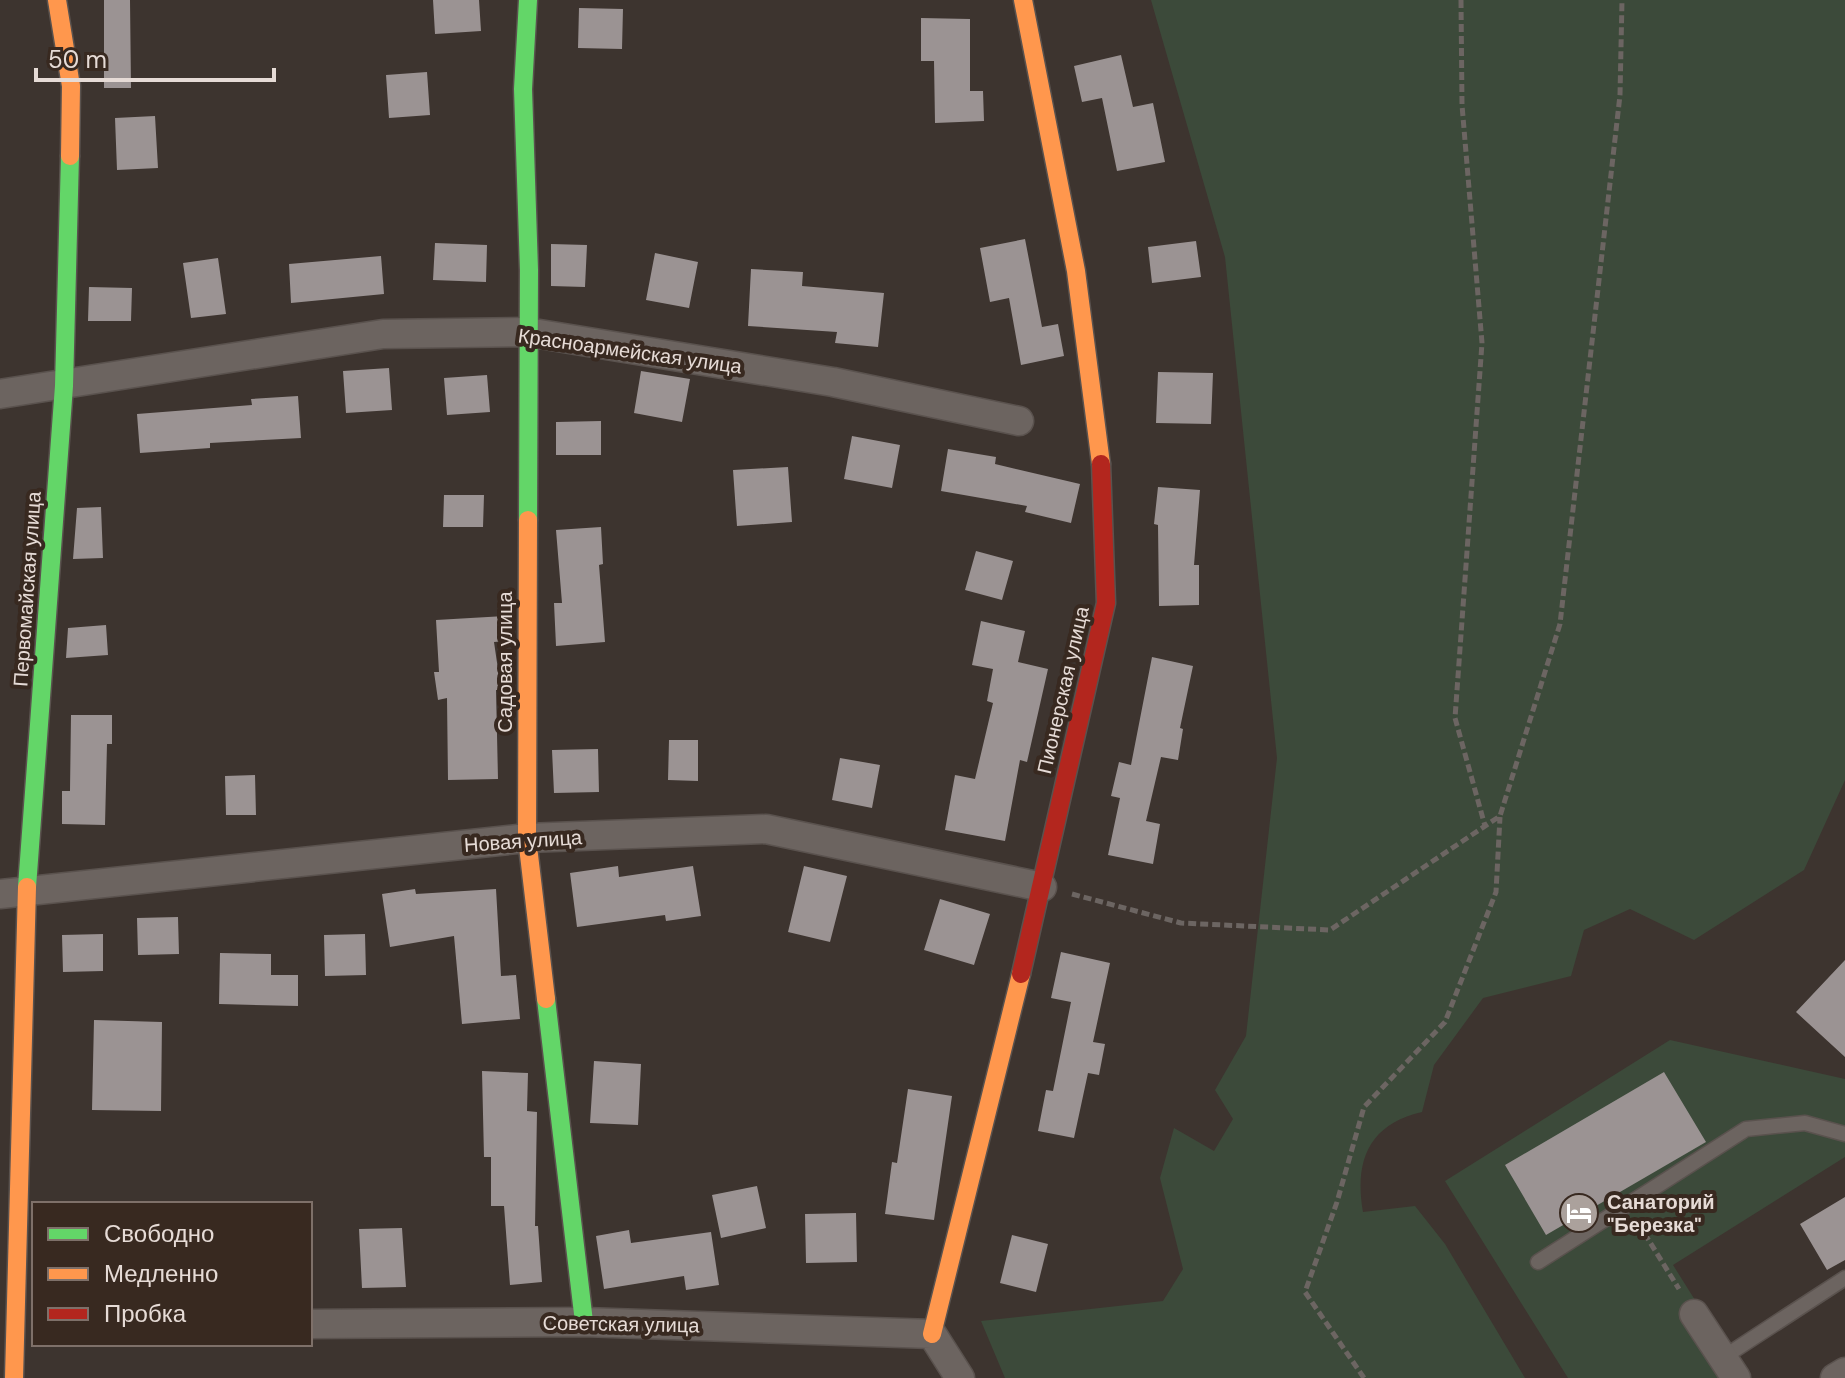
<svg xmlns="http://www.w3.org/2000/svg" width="1845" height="1378" font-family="'DM Sans',sans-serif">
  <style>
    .green { fill: #3c4a3a }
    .building { fill: #9b9393 }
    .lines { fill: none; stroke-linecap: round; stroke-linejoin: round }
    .lane-casing { stroke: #5a524e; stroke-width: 17 }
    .street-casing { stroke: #5a524e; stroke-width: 31 }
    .fast-casing { stroke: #5a524e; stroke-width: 21 }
    .slow-casing { stroke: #5a524e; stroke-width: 21 }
    .jam-casing { stroke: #5a524e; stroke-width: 21 }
    .path { stroke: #6c6562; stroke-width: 5; stroke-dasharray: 8 4; stroke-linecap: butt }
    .lane { stroke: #6c6460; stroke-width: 14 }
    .street { stroke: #6c6460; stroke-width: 28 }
    .fast { stroke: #63d668; stroke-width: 18 }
    .slow { stroke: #ff974d; stroke-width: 18 }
    .jam { stroke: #b3261e; stroke-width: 18 }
    .labels { text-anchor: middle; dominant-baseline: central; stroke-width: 8; stroke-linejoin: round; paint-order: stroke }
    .street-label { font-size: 20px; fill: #e6dbd6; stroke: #382920 }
    .poi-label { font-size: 20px; font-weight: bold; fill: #e6dbd6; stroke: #382920; text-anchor: start }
  </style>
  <rect width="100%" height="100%" fill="#3d342f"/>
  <path class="green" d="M 1151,0 L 1845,0 L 1845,780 L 1804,870 L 1694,940 L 1630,909 L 1584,930 L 1571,976 L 1483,998 L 1434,1065 L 1422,1112 C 1369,1124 1354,1161 1363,1212 L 1415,1206 L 1445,1244 L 1525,1378 L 1005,1378 L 981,1321 L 1163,1301 L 1183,1269 L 1160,1178 L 1174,1128 L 1214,1151 L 1233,1119 L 1215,1090 L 1246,1036 L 1277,758 L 1225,257 Z
    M 1670,1040 L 1845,1079 L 1845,1157 L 1673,1265 L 1744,1378 L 1568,1378 L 1445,1181 Z"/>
  <path class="building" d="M 104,0 L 130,0 L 131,88 L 104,88 Z
    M 433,0 L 479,0 L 481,31 L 435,34 Z
    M 579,8 L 623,9 L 622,49 L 578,48 Z
    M 921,18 L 970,19 L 970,91 L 983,91 L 984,121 L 935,123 L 934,61 L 921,61 Z
    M 1121,55 L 1133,107 L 1153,103 L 1165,162 L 1117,171 L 1102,98 L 1082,102 L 1074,66 Z
    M 427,72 L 430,115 L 389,118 L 386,75 Z
    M 155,116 L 158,168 L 117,170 L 115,118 Z
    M 1025,239 L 1042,327 L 1058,324 L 1064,356 L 1021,365 L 1009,298 L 990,302 L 980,248 Z
    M 1196,241 L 1201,277 L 1152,283 L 1148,247 Z
    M 435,243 L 487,245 L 486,282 L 433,280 Z
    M 551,244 L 587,245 L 585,287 L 551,286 Z
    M 655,253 L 698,262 L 689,308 L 646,300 Z
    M 381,256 L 384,294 L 291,303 L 289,264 Z
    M 218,258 L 226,314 L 191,318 L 183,263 Z
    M 751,269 L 803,272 L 802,286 L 884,293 L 878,347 L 835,343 L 837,332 L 748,326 Z
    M 89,287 L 132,288 L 131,321 L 88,321 Z
    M 389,368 L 392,410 L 346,413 L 343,371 Z
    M 641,371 L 690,379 L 682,422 L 634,413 Z
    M 1158,372 L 1213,373 L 1211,424 L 1156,423 Z
    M 487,375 L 490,412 L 447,415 L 444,378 Z
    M 298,396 L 301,438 L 210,443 L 210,448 L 140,453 L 137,414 L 252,405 L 251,399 Z
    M 601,421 L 601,455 L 556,455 L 556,422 Z
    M 852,436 L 900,445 L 892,488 L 844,479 Z
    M 948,449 L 996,457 L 995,464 L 1080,484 L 1071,523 L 1025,512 L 1027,506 L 941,491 Z
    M 788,467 L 792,522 L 737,526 L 733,470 Z
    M 1158,487 L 1200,490 L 1194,565 L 1199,565 L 1199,605 L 1159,606 L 1158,525 L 1154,524 Z
    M 444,495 L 484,495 L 483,527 L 443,527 Z
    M 101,507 L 103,558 L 73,559 L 77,508 Z
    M 601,527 L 603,564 L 599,565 L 605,642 L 556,646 L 554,603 L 562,603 L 556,530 Z
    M 976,551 L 1013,561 L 1002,600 L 965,590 Z
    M 505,616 L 506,641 L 494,642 L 501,690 L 496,690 L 498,779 L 448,780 L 447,698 L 438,700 L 434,672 L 439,672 L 436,620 Z
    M 981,621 L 1025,631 L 1018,662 L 1048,669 L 1027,762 L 1020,760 L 1005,841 L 945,830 L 955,775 L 975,779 L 993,703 L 987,701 L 993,669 L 972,665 Z
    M 106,625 L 108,655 L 66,658 L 68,628 Z
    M 1152,657 L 1193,666 L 1180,728 L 1183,729 L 1178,760 L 1161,757 L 1146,821 L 1160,824 L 1153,864 L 1108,855 L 1120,798 L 1111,796 L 1119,762 L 1131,765 Z
    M 71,715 L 112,715 L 112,744 L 107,744 L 105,825 L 62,824 L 62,791 L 70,791 Z
    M 669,740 L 698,740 L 698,781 L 668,780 Z
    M 598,749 L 599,792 L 554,793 L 552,750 Z
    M 840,758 L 880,765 L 872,808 L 832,800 Z
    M 255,775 L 256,815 L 226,815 L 225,776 Z
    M 618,866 L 619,877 L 693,866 L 701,916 L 666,921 L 665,915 L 577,927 L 570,873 Z
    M 804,866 L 847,876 L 830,942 L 788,932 Z
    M 415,889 L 416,894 L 496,889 L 501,976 L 516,975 L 520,1019 L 462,1024 L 454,936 L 390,947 L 382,894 Z
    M 940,899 L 990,914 L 974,965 L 924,950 Z
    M 178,917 L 179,954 L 138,955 L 137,918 Z
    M 103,934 L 103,971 L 63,972 L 62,935 Z
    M 365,934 L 366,975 L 325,976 L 324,935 Z
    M 1061,952 L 1110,963 L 1093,1042 L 1105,1044 L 1099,1075 L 1088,1073 L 1074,1138 L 1038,1131 L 1046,1090 L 1053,1091 L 1071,1002 L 1051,998 Z
    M 220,953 L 271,954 L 271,975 L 298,975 L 298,1006 L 219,1004 Z
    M 1845,960 L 1845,1057 L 1796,1012 Z
    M 94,1020 L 162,1022 L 161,1111 L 92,1110 Z
    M 594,1061 L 641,1064 L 638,1125 L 590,1123 Z
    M 482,1071 L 528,1073 L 527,1111 L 537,1112 L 535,1226 L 538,1226 L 542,1282 L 510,1285 L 504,1206 L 491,1206 L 491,1157 L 484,1157 Z
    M 1664,1072 L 1706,1142 L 1546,1235 L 1505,1165 Z
    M 908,1089 L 952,1096 L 934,1220 L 885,1214 L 892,1162 L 897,1163 Z
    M 757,1186 L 766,1228 L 721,1238 L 712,1195 Z
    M 1845,1197 L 1845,1260 L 1827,1270 L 1800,1224 Z
    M 856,1213 L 857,1262 L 806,1263 L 805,1214 Z
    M 402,1228 L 406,1287 L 362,1288 L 359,1229 Z
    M 629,1230 L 631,1243 L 711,1232 L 719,1285 L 686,1290 L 684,1276 L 604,1289 L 596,1236 Z
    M 1012,1235 L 1048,1244 L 1036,1292 L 1000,1283 Z"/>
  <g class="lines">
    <g class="lane-casing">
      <path id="lane" d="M 1538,1262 L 1746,1129 L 1805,1123 L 1845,1134
        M 1724,1357 L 1845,1278"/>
    </g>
    <g class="street-casing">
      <path id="street" d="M 0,394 L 383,334 L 527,332 L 833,382 L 1019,421
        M 0,894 L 527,838 L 766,829 L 1042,887
        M 1694,1314 L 1736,1378
        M 310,1324 L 584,1322 L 932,1334 L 960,1378
        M 1835,1378 L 1845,1372"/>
    </g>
    <g class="fast-casing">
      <path id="fast" d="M 528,0 L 523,89 L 529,270 L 528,520
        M 27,887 L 64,386 L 70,156
        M 546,999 L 584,1322"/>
    </g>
    <g class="slow-casing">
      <path id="slow" d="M 57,0 L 71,86 L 70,156
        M 1023,0 L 1076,271 L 1101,464
        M 528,520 L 527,838 L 546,999
        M 932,1334 L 1021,974
        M 14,1378 L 27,887"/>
    </g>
    <g class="jam-casing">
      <path id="jam" d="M 1021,974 L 1106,603 L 1101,464"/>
    </g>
    <path class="path" d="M 1461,0 L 1462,105 L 1482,343 L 1455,718 L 1485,826
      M 1072,894 L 1181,923 L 1330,930 L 1500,816 L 1560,624 L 1620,95 L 1622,0
      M 1638,1223 L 1679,1289
      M 1364,1378 L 1305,1292 L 1337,1202 L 1364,1107 L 1445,1022 L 1496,892 L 1500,817"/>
    <use href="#lane" class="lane"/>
    <use href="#street" class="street"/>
    <use href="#fast" class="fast"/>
    <use href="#slow" class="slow"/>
    <use href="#jam" class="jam"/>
  </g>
  <defs>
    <g id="hotel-disc" transform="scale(2)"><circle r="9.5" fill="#aba19c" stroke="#382920"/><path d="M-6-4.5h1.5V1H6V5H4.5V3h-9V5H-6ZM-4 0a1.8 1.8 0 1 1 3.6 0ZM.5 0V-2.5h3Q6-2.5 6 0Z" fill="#fff"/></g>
  </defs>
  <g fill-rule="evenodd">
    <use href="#hotel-disc" x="1579" y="1213"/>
  </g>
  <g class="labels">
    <g class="street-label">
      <text transform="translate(630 351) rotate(8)">Красноармейская улица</text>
      <text transform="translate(27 589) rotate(-86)">Первомайская улица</text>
      <text transform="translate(505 662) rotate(-90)">Садовая улица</text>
      <text transform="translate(1063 690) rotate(-77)">Пионерская улица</text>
      <text transform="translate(523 841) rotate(-4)">Новая улица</text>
      <text transform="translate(621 1324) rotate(1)">Советская улица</text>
    </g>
    <g class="poi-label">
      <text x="1607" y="1202">Санаторий<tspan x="1607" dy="23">"Березка"</tspan></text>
    </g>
  </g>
  <rect x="32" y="1202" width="280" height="144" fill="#382920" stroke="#7e7069" stroke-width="2"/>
  <rect x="48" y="1228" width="40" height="12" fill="#63d668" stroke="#7e7069" stroke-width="2"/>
  <text x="104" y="1242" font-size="24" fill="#e6dbd6">Свободно</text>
  <rect x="48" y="1268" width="40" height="12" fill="#ff974d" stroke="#7e7069" stroke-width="2"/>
  <text x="104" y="1282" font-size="24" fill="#e6dbd6">Медленно</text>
  <rect x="48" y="1308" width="40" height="12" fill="#b3261e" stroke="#7e7069" stroke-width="2"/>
  <text x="104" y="1322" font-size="24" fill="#e6dbd6">Пробка</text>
  <path d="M36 68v12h238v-12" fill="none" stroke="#e6dbd6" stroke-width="4"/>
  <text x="48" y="68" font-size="24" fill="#e6dbd6" stroke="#382920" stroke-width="6" paint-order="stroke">50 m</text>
</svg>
